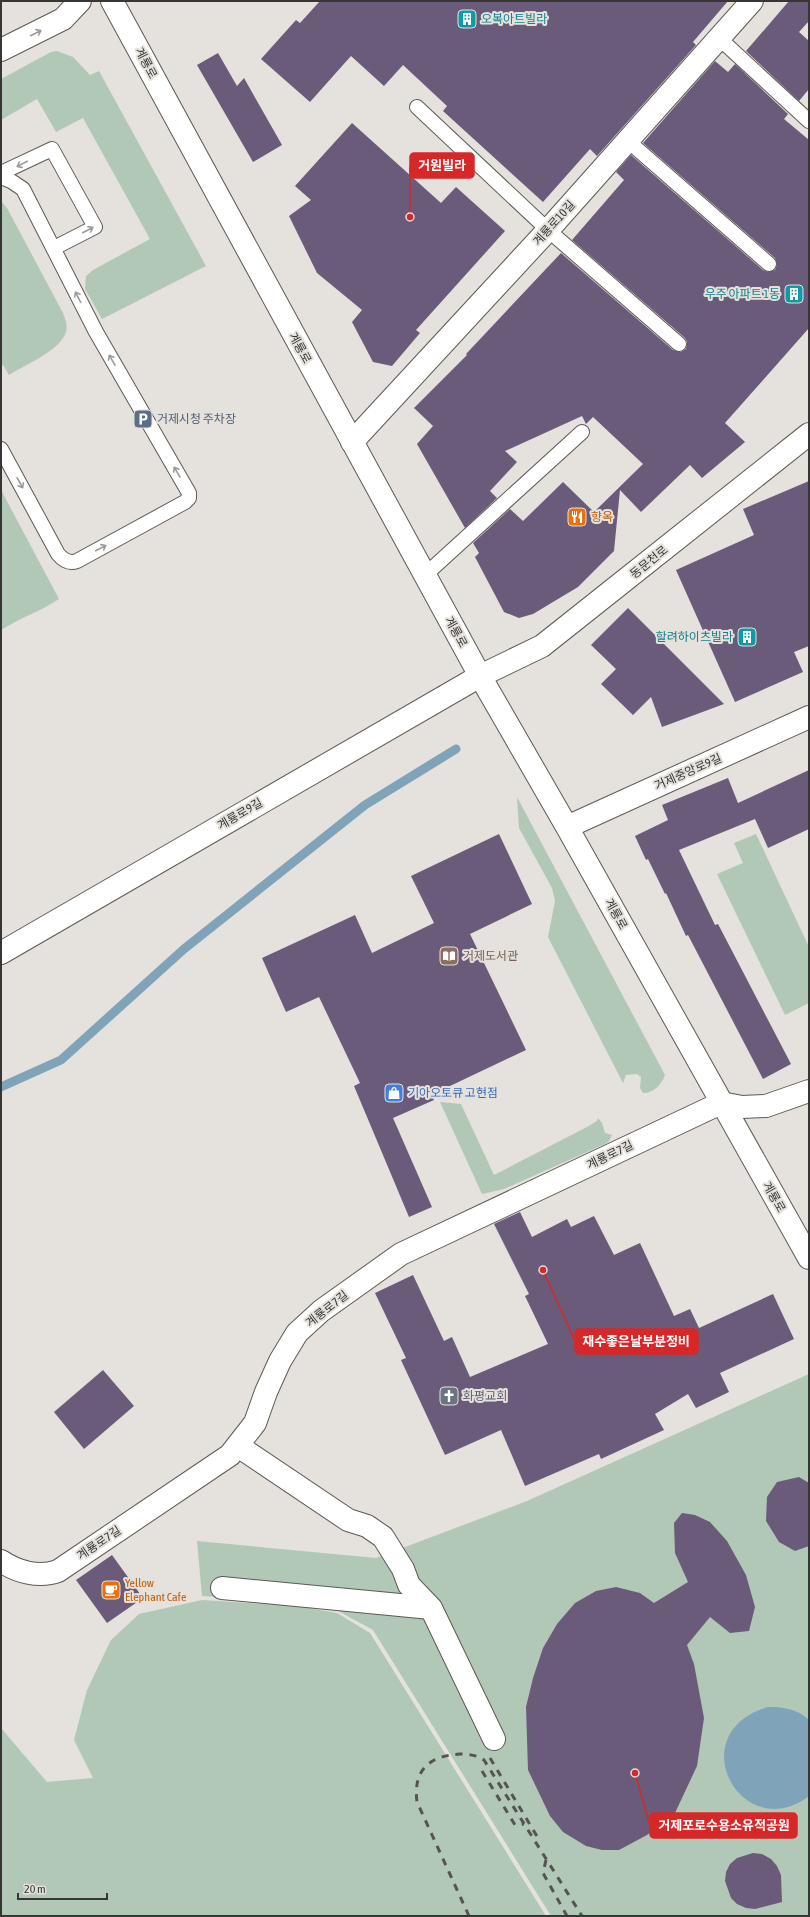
<svg xmlns="http://www.w3.org/2000/svg" width="810" height="1917" font-family="'Asap Condensed','Noto Sans KR',sans-serif">
  <style>
    .green { fill: #b1c8b6 }
    .water { fill: #7fa3b9 }
    .lines { fill: none; stroke-linecap: round; stroke-linejoin: round }
    .stream { stroke: #7fa3b9; stroke-width: 9 }
    .building { fill: #6a5b7a }
    .lane-casing { stroke: #5d5954; stroke-width: 16 }
    .street-casing { stroke: #5d5954; stroke-width: 24 }
    .secondary-casing { stroke: #5d5954; stroke-width: 24 }
    .lane { stroke: #fff; stroke-width: 14 }
    .street { stroke: #fff; stroke-width: 22 }
    .secondary { stroke: #fff; stroke-width: 22 }
    .rail { stroke: #565452; stroke-width: 3; stroke-dasharray: 7 7; stroke-linecap: butt }
    .oneway { stroke: #9c9a9a }
    .labels { text-anchor: middle; dominant-baseline: central; stroke-width: 4; stroke-linejoin: round; paint-order: stroke }
    .culture-label { font-size: 12px; fill: #0d838f; stroke: #e5e1dc; text-anchor: end }
    .street-label { font-size: 12px; fill: #383635; stroke: #e5e1dc }
    .service-label { font-size: 12px; fill: #4e5e75; stroke: #e5e1dc; text-anchor: start }
    .food-label { font-size: 12px; fill: #c56008; stroke: #e5e1dc; text-anchor: start }
    .education-label { font-size: 12px; fill: #785e54; stroke: #e5e1dc; text-anchor: start }
    .shop-label { font-size: 12px; fill: #366cbe; stroke: #e5e1dc; text-anchor: start }
    .worship-label { font-size: 12px; fill: #5b616d; stroke: #e5e1dc; text-anchor: start }
    .leader { fill: none; stroke: #d62828; stroke-width: 1.5 }
    .callout-dot { fill: #d62828; stroke: #e5e1dc; stroke-width: 1.5 }
    .callout { fill: #d62828; stroke: #d62828; stroke-width: 1.5 }
    .callout-label { font-size: 13px; text-anchor: middle; font-weight: bold; fill: #fff }
  </style>
  <rect width="100%" height="100%" fill="#e5e1dc"/>
  <path class="green" d="M 57,51 L 73,57 L 90,75 L 99,71 L 206,266 L 102,319 L 85,289 L 86,276 L 93,270 L 150,239 L 83,118 L 56,132 L 37,99 L 1,120 L 1,79 L 51,52 Z
    M 1,201 L 7,208 L 63,313 C 65,319 68,325 66,332 C 61,350 25,365 9,375 L 3,365 L 1,366 Z
    M 1,490 L 59,599 C 41,611 20,618 1,630 Z
    M 517,797 L 665,1075 C 661,1085 654,1093 643,1093 L 640,1088 L 641,1077 L 637,1074 L 626,1075 L 623,1083 L 548,937 L 555,901 L 552,888 L 519,828 Z
    M 756,834 L 809,947 L 809,1003 L 785,1015 L 717,874 L 743,863 L 734,843 Z
    M 440,1102 L 461,1104 L 494,1175 L 587,1127 L 597,1121 L 598,1118 L 602,1123 L 605,1133 L 612,1135 L 609,1141 L 605,1144 L 504,1189 L 482,1194 Z
    M 809,1374 L 809,1916 L 551,1916 L 373,1630 L 338,1611 L 298,1602 L 202,1596 L 197,1541 L 376,1558 L 527,1501 Z
    M 202,1600 L 297,1606 L 337,1613 L 370,1633 L 546,1916 L 1,1916 L 1,1728 L 47,1782 L 93,1778 L 74,1740 L 87,1690 L 111,1640 L 139,1614 Z"/>
  <path class="water" d="M 768,1707 C 784,1707 797,1709 809,1720 L 809,1796 C 742,1847 679,1733 768,1707 Z"/>
  <g class="lines">
    <path class="stream" d="M 1,1087 L 61,1060 L 184,949 L 365,805 L 456,749"/>
  </g>
  <path class="building" d="M 320,1 L 728,1 L 693,42 L 696,45 L 597,156 L 590,149 L 543,202 L 443,111 L 447,106 L 403,65 L 384,86 L 351,56 L 310,102 L 261,59 L 296,20 L 300,23 Z
    M 789,1 L 809,1 L 809,21 L 799,32 L 809,41 L 809,89 L 799,101 L 746,51 Z
    M 218,53 L 237,86 L 244,78 L 282,145 L 253,162 L 197,65 Z
    M 715,61 L 728,72 L 735,64 L 788,114 L 784,119 L 809,140 L 809,328 L 725,423 L 745,442 L 702,478 L 690,465 L 641,512 L 620,490 L 614,551 L 578,587 L 533,614 L 519,618 L 504,612 L 475,557 L 479,553 L 473,543 L 510,509 L 523,521 L 563,482 L 594,512 L 643,464 L 593,417 L 586,424 L 582,416 L 505,451 L 517,462 L 490,491 L 497,498 L 465,528 L 417,444 L 433,426 L 414,408 L 467,355 L 466,354 L 561,253 L 673,350 L 681,352 L 686,349 L 687,342 L 685,338 L 572,240 L 624,180 L 616,172 L 631,155 L 763,270 L 768,272 L 775,270 L 777,265 L 775,258 L 643,143 Z
    M 352,123 L 441,203 L 456,187 L 505,231 L 416,330 L 420,333 L 392,366 L 373,362 L 352,322 L 362,310 L 317,273 L 289,216 L 311,200 L 295,186 Z
    M 809,481 L 809,646 L 794,652 L 803,672 L 735,702 L 676,570 L 754,535 L 743,509 Z
    M 628,608 L 724,704 L 662,727 L 651,697 L 633,715 L 601,684 L 616,669 L 591,645 Z
    M 809,770 L 809,829 L 768,848 L 755,819 L 679,850 L 715,925 L 718,924 L 791,1064 L 763,1079 L 688,935 L 686,936 L 666,893 L 665,894 L 648,859 L 646,860 L 635,836 L 668,820 L 662,805 L 728,778 L 738,803 Z
    M 499,834 L 532,904 L 470,934 L 526,1050 L 431,1095 L 434,1100 L 393,1118 L 432,1207 L 409,1217 L 354,1086 L 360,1083 L 319,997 L 286,1012 L 262,958 L 355,915 L 372,953 L 434,923 L 411,876 Z
    M 520,1212 L 532,1237 L 567,1219 L 571,1227 L 594,1216 L 614,1255 L 640,1243 L 674,1316 L 690,1309 L 699,1328 L 773,1294 L 794,1339 L 720,1373 L 729,1392 L 696,1408 L 688,1394 L 655,1414 L 664,1430 L 601,1459 L 599,1454 L 525,1486 L 501,1430 L 445,1455 L 401,1360 L 406,1358 L 375,1293 L 413,1275 L 444,1341 L 452,1337 L 470,1377 L 548,1344 L 525,1296 L 529,1294 L 494,1224 Z
    M 103,1370 L 134,1406 L 84,1449 L 54,1412 Z
    M 799,1477 L 809,1483 L 809,1546 L 795,1551 L 779,1542 L 766,1521 L 767,1497 L 777,1482 Z
    M 682,1513 L 695,1515 L 710,1522 L 727,1541 L 746,1575 L 755,1607 L 749,1631 L 730,1633 L 710,1617 L 687,1645 L 694,1664 L 704,1718 L 697,1766 L 675,1813 L 647,1835 L 619,1850 L 602,1850 L 586,1846 L 563,1832 L 550,1816 L 528,1770 L 526,1707 L 533,1678 L 543,1648 L 557,1624 L 575,1603 L 596,1591 L 616,1587 L 640,1593 L 654,1603 L 688,1582 L 675,1553 L 674,1523 Z
    M 112,1555 L 143,1598 L 107,1623 L 76,1580 Z
    M 753,1853 L 762,1854 L 771,1859 L 777,1866 L 781,1875 L 782,1902 L 755,1909 L 746,1908 L 737,1904 L 731,1898 L 725,1881 L 726,1872 L 730,1864 L 737,1858 Z"/>
  <g class="lines">
    <g class="lane-casing">
      <path id="lane" d="M 720,39 L 809,121
        M 417,107 L 548,230 L 679,344
        M 628,141 L 769,264
        M 1,173 L 52,149 L 95,227 L 54,248
        M 1,177 L 11,181 L 23,189 L 96,332 L 189,493 L 189,498 L 185,502 L 77,561 C 69,564 63,560 58,554 L 1,449
        M 425,575 L 582,432"/>
    </g>
    <g class="street-casing">
      <path id="street" d="M 1,50 L 63,19 L 80,1
        M 352,442 L 548,230 L 752,1
        M 1,953 L 480,676
        M 238,1446 L 348,1520 L 367,1526 L 383,1537 L 403,1569 L 409,1585 L 431,1608 L 494,1739
        M 1,1561 C 17,1572 39,1578 58,1571 L 230,1455 L 255,1423 L 266,1392 L 280,1361 L 297,1333 L 321,1311 L 401,1254 L 721,1103 L 742,1107 L 766,1106 L 809,1091
        M 222,1588 L 431,1608"/>
    </g>
    <g class="secondary-casing">
      <path id="secondary" d="M 112,1 L 480,676 L 567,827 L 809,1258
        M 480,676 L 542,646 L 809,434
        M 567,827 L 809,717"/>
    </g>
    <use href="#lane" class="lane"/>
    <use href="#street" class="street"/>
    <use href="#secondary" class="secondary"/>
    <path class="rail" d="M 490,1758 L 538,1838
      M 482,1771 L 515,1825 L 524,1824
      M 546,1860 L 543,1873 L 567,1916
      M 469,1916 L 417,1802 C 413,1771 428,1756 460,1754 C 468,1754 477,1755 484,1760 L 582,1916"/>
  </g>
  <defs><path id="oneway-shaft" d="M-6 0H5M1.5-3L5.5 0L1.5 3" fill="none" stroke-width="1.6" stroke-linecap="round" stroke-linejoin="round"/></defs>
  <g class="oneway">
    <use href="#oneway-shaft" transform="translate(36 33) rotate(-27)"/>
    <use href="#oneway-shaft" transform="translate(22 164) rotate(153)"/>
    <use href="#oneway-shaft" transform="translate(88 230) rotate(-27)"/>
    <use href="#oneway-shaft" transform="translate(78 297) rotate(-117)"/>
    <use href="#oneway-shaft" transform="translate(112 360) rotate(-120)"/>
    <use href="#oneway-shaft" transform="translate(177 472) rotate(-120)"/>
    <use href="#oneway-shaft" transform="translate(20 483) rotate(61)"/>
    <use href="#oneway-shaft" transform="translate(101 548) rotate(-28)"/>
  </g>
  <defs>
    <g id="building-square" transform="scale(1)"><rect x="-9" y="-9" width="18" height="18" rx="4" fill="#0f9aa8" stroke="#e5e1dc"/><path d="M-4-6H4V6H1V3H-1V6H-4ZM-2.5-4.3h1.7v1.8h-1.7ZM.8-4.3h1.7v1.8H.8ZM-2.5-1h1.7V.8h-1.7ZM.8-1h1.7V.8H.8Z" fill="#fff"/></g>
    <g id="parking-square" transform="scale(1)"><rect x="-9" y="-9" width="18" height="18" rx="4" fill="#5c6f8a" stroke="#e5e1dc"/><path d="M-3.5-5.5H1a3.5 3.5 0 0 1 0 7H-1V5.5H-3.5ZM-1-3.4V-.6H.8a1.4 1.4 0 0 0 0-2.8Z" fill="#fff"/></g>
    <g id="restaurant-square" transform="scale(1)"><rect x="-9" y="-9" width="18" height="18" rx="4" fill="#e8710a" stroke="#e5e1dc"/><path d="M-5-6h1v4h1v-4h1v4h1v-4h1v5L-1.5 .5V6h-2V.5L-5-1ZM5-6V6H3V1.5H1.5Q1.5-4 5-6Z" fill="#fff"/></g>
    <g id="library-square" transform="scale(1)"><rect x="-9" y="-9" width="18" height="18" rx="4" fill="#8d6e63" stroke="#e5e1dc"/><path d="M-6-4Q-3-5.5-.7-3.5V5Q-3 3-6 4ZM6-4Q3-5.5 .7-3.5V5Q3 3 6 4Z" fill="#fff"/></g>
    <g id="shop-square" transform="scale(1)"><rect x="-9" y="-9" width="18" height="18" rx="4" fill="#3f7fe0" stroke="#e5e1dc"/><path d="M-5-2.5h2.3a2.7 3.5 0 0 1 5.4 0H5L5.5 6h-11ZM-1.5-2.5h3a1.5 2.3 0 0 0-3 0Z" fill="#fff"/></g>
    <g id="church-square" transform="scale(1)"><rect x="-9" y="-9" width="18" height="18" rx="4" fill="#6b7280" stroke="#e5e1dc"/><path d="M-1.2-6h2.4v3.5h3.3v2.4h-3.3V6h-2.4V-.1h-3.3v-2.4h3.3Z" fill="#fff"/></g>
    <g id="cafe-square" transform="scale(1)"><rect x="-9" y="-9" width="18" height="18" rx="4" fill="#e8710a" stroke="#e5e1dc"/><path d="M-5.5-4.5H6V0H3Q3 3.5 0 3.5H-2.5Q-5.5 3.5-5.5 0ZM3-3.2v2h1.7v-2ZM-6 4.5H4V6H-6Z" fill="#fff"/></g>
  </defs>
  <g fill-rule="evenodd">
    <use href="#building-square" x="467" y="19"/>
    <use href="#building-square" x="794" y="294"/>
    <use href="#parking-square" x="143" y="419"/>
    <use href="#restaurant-square" x="577" y="517"/>
    <use href="#building-square" x="747" y="637"/>
    <use href="#library-square" x="449" y="956"/>
    <use href="#shop-square" x="394" y="1093"/>
    <use href="#church-square" x="449" y="1396"/>
    <use href="#cafe-square" x="111" y="1590"/>
  </g>
  <g class="labels">
    <g class="culture-label">
      <text x="481" y="19" text-anchor="start">오복아트빌라</text>
      <text x="780" y="294">우주 아파트 1동</text>
      <text x="733" y="637">할려하이츠빌라</text>
    </g>
    <g class="street-label">
      <text transform="translate(146 63) rotate(62)">계룡로</text>
      <text transform="translate(554 223) rotate(-48)">계룡로10길</text>
      <text transform="translate(300 348) rotate(61)">계룡로</text>
      <text transform="translate(649 562) rotate(-39)">동문천로</text>
      <text transform="translate(456 632) rotate(61)">계룡로</text>
      <text transform="translate(688 772) rotate(-24)">거제중앙로9길</text>
      <text transform="translate(240 814) rotate(-30)">계룡로9길</text>
      <text transform="translate(616 914) rotate(61)">계룡로</text>
      <text transform="translate(610 1155) rotate(-26)">계룡로7길</text>
      <text transform="translate(774 1197) rotate(60)">계룡로</text>
      <text transform="translate(327 1309) rotate(-38)">계룡로7길</text>
      <text transform="translate(99 1543) rotate(-34)">계룡로7길</text>
    </g>
    <g class="service-label">
      <text x="157" y="419">거제시청 주차장</text>
    </g>
    <g class="food-label">
      <text x="591" y="517">향옥</text>
      <text x="125" y="1583">Yellow<tspan x="125" dy="14">Elephant Cafe</tspan></text>
    </g>
    <g class="education-label">
      <text x="463" y="956">거제도서관</text>
    </g>
    <g class="shop-label">
      <text x="408" y="1093">기아오토큐 고현점</text>
    </g>
    <g class="worship-label">
      <text x="463" y="1396">화평교회</text>
    </g>
  </g>
  <path class="leader" d="M410 217L410 166M543 1270L575 1341M635 1773L650 1826"/>
  <g class="callout-dot">
    <circle cx="410" cy="217" r="4"/>
    <circle cx="543" cy="1270" r="4"/>
    <circle cx="635" cy="1773" r="4"/>
  </g>
  <g class="callout">
    <rect x="410" y="153" width="64" height="25" rx="4"/>
    <rect x="575" y="1329" width="123" height="25" rx="4"/>
    <rect x="650" y="1813" width="147" height="25" rx="4"/>
  </g>
  <g class="callout-label">
    <text x="442" y="170">거원빌라</text>
    <text x="636" y="1346">재수좋은날부분정비</text>
    <text x="724" y="1830">거제포로수용소유적공원</text>
  </g>
  <rect width="810" height="1917" fill="none" stroke="#383635" stroke-width="4"/>
  <path d="M18 1893v6h89v-6" fill="none" stroke="#383635" stroke-width="2"/>
  <text x="24" y="1893" font-size="12" fill="#383635" stroke="#e5e1dc" stroke-width="3" paint-order="stroke">20 m</text>
</svg>
